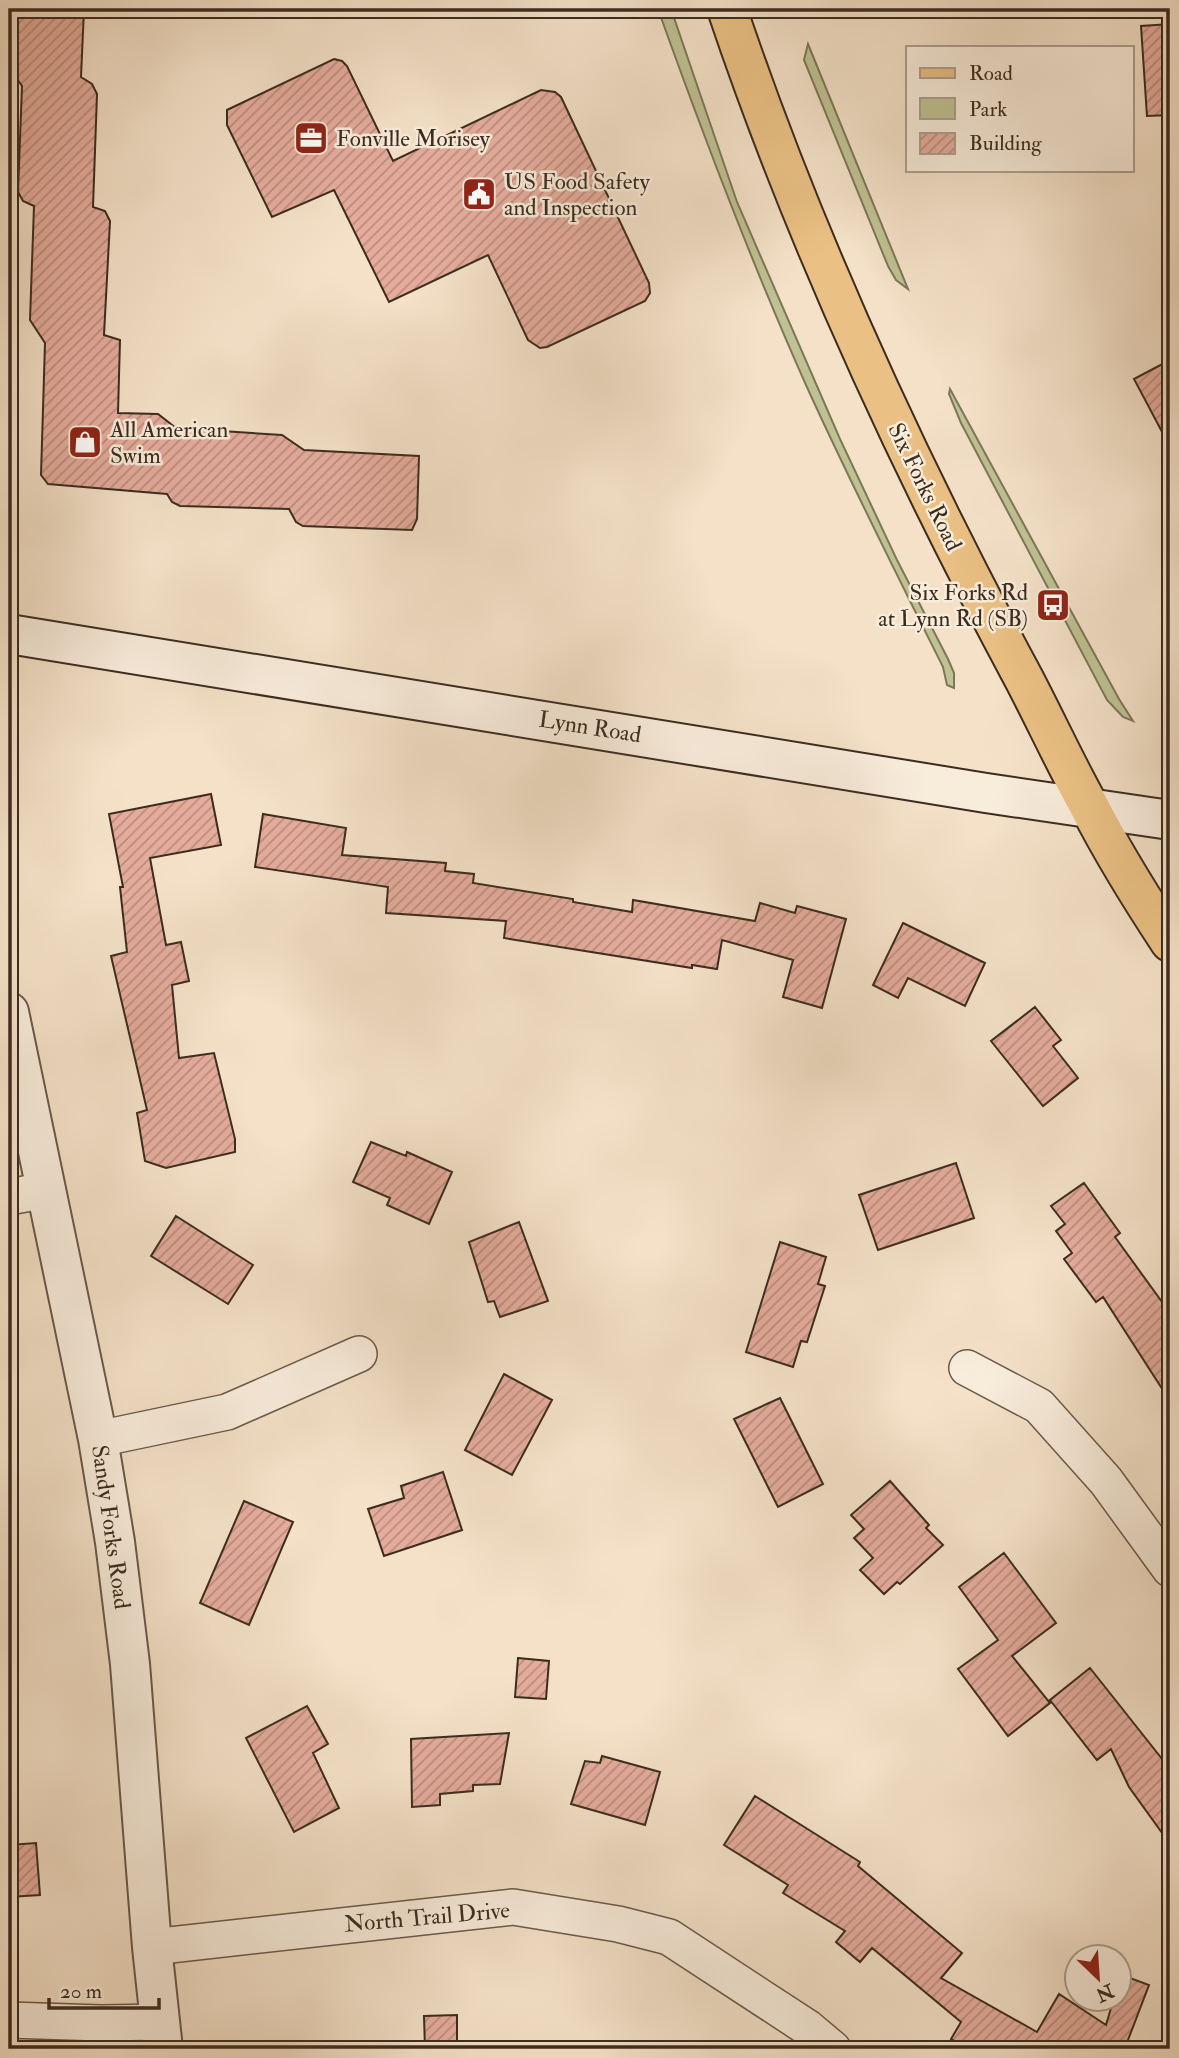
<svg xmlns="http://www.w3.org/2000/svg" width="1179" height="2058" font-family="'IM FELL Double Pica',serif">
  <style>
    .green { fill: #bfc293; stroke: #7e7759; stroke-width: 2 }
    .building { fill: url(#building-hatch); stroke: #3c2c1f; stroke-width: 2 }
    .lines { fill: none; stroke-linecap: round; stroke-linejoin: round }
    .minor-casing { stroke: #6a5949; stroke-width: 38 }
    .tertiary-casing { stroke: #6a5949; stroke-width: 42 }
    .secondary-casing { stroke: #3c2c1f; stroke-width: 42 }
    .primary-casing { stroke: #3c2c1f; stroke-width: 42 }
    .minor { stroke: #f8ecdb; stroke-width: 35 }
    .tertiary { stroke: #f8ecdb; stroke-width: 38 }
    .secondary { stroke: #f8ecdb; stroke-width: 38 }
    .primary { stroke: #eac084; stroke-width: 38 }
    .labels { text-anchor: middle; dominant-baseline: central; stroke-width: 5; stroke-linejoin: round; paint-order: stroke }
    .poi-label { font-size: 23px; fill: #3c2c1f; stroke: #f8ecdb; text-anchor: start }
    .street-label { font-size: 23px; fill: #3c2c1f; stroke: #f8ecdb }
  </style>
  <defs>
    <pattern id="building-hatch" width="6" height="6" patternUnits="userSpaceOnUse" patternTransform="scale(1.75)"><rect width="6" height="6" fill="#e5ac9c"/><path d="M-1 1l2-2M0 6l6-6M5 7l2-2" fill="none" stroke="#bb8c7f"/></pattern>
  </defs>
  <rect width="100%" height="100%" fill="#f4e1c8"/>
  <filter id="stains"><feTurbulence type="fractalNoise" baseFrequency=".00286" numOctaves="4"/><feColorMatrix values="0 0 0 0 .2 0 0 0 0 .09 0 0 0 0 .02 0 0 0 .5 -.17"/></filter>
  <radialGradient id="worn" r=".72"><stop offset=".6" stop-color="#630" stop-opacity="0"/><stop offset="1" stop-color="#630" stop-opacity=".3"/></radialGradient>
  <path class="green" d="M 658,9 L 671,9 L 737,202 L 840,439 L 897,560 L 948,659 L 954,673 L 954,688 L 947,685 L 943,667 C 896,573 849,480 806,385 C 751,262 703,135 658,9 Z
    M 808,44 L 908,289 L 896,280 L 888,266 L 804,60 Z
    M 950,389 L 1119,699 L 1133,721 L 1123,717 L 1107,700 L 961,423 L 949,394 Z"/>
  <path class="building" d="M 10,9 L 84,9 L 81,77 L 92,84 L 97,94 L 93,207 L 105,211 L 110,221 L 104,335 L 120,340 L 118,413 L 158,414 L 176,428 L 282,435 L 304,450 L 419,456 L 417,519 L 412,530 L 303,526 L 296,522 L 289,509 L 180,506 L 172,502 L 167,494 L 48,484 L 41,475 L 45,343 L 30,320 L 34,206 L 23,201 L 18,192 L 22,86 L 9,67 Z
    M 1170,24 L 1170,115 L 1147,116 L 1141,26 Z
    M 334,59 L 342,61 L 347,66 L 393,161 L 541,90 L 555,92 L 561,97 L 649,283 L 650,293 L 645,301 L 547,347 L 540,348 L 528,340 L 488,255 L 389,302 L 334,190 L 272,217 L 227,125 L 227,110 Z
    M 1170,360 L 1170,447 L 1134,379 Z
    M 211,794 L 221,845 L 150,858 L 166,945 L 181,942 L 189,981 L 172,985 L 179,1058 L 214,1053 L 235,1139 L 235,1152 L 166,1168 L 145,1161 L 137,1113 L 147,1110 L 111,956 L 127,952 L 120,887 L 123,887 L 109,814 Z
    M 263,814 L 346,828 L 342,855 L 446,863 L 445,871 L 474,874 L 473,883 L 573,899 L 573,902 L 632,912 L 633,900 L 755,921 L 760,903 L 795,913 L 797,906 L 846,919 L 822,1008 L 783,997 L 793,960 L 722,940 L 717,969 L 692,965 L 692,968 L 504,938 L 506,921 L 386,913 L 388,887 L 255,867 Z
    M 903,923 L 985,963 L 965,1006 L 908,978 L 898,998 L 873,985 Z
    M 1035,1007 L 1061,1040 L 1053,1046 L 1078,1078 L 1043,1106 L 991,1041 Z
    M 371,1142 L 406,1156 L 407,1152 L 452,1172 L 429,1224 L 387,1205 L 390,1198 L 353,1182 Z
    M 956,1163 L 974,1218 L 878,1250 L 859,1195 Z
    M 1084,1183 L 1120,1233 L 1115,1237 L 1170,1313 L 1170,1401 L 1103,1297 L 1096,1302 L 1064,1259 L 1072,1253 L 1056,1231 L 1065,1224 L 1051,1206 Z
    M 176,1216 L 253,1265 L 228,1304 L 151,1256 Z
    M 519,1222 L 548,1301 L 500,1317 L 494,1301 L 488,1302 L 469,1242 Z
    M 780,1242 L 826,1257 L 818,1284 L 825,1286 L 807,1342 L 801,1341 L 793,1367 L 746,1352 Z
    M 504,1374 L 552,1400 L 512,1475 L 465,1450 Z
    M 780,1398 L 823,1484 L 778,1507 L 734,1419 Z
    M 443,1472 L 462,1530 L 384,1556 L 368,1509 L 404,1498 L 401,1486 Z
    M 890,1481 L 929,1525 L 926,1528 L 943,1545 L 900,1584 L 897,1582 L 884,1594 L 860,1570 L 873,1558 L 854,1538 L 864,1529 L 851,1515 Z
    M 244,1501 L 293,1522 L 249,1625 L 200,1603 Z
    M 1004,1553 L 1056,1623 L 1012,1656 L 1050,1703 L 1008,1736 L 958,1669 L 998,1640 L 959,1587 Z
    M 518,1658 L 549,1661 L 546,1699 L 515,1697 Z
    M 1090,1668 L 1170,1769 L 1170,1844 L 1129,1787 L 1111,1749 L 1097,1760 L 1050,1700 Z
    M 307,1706 L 328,1744 L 313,1753 L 339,1808 L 294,1832 L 246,1738 Z
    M 509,1733 L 500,1784 L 473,1785 L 473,1791 L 440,1794 L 440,1805 L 412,1807 L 411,1739 Z
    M 602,1756 L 660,1772 L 645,1825 L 571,1804 L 585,1761 L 600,1763 Z
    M 755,1796 L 860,1862 L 858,1866 L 962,1953 L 941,1978 L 1037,2032 L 1059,1994 L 1106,2025 L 1114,1998 L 1119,1998 L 1119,1983 L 1122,1975 L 1149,1985 L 1128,2040 L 1142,2049 L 969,2049 L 951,2039 L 961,2022 L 872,1948 L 860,1962 L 836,1942 L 845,1931 L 783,1893 L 788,1885 L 724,1845 Z
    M 36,1843 L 40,1895 L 9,1897 L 9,1845 Z
    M 457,2015 L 457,2049 L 425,2049 L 424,2016 Z"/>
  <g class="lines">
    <g class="minor-casing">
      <path id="minor" d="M 9,1197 L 46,1190
        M 967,1368 L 1039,1406 L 1106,1481 L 1170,1569
        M 98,1439 L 227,1412 L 359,1354
        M 152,1947 L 513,1907 L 618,1924 L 669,1937 L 808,2028 L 833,2049
        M 9,2020 L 101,2023 L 160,2022"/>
    </g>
    <g class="tertiary-casing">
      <path id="tertiary" d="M 9,1012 L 98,1439 L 115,1542 L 130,1664 L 152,1947 L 163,2049"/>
    </g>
    <g class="secondary-casing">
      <path id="secondary" d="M 9,634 L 986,793 L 1170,820"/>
    </g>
    <g class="primary-casing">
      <path id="primary" d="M 727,9 C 805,241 908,463 1024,679 C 1046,721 1066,765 1089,806 C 1113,853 1141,898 1170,942"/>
    </g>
    <use href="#minor" class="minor"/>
    <use href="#tertiary" class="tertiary"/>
    <use href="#secondary" class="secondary"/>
    <use href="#primary" class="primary"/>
  </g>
  <defs>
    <g id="office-square" transform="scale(1.75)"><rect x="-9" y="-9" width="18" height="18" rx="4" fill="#8f2418" stroke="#f8ecdb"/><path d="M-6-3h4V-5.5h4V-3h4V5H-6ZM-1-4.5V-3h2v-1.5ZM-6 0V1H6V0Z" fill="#fff"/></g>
    <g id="civic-square" transform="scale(1.75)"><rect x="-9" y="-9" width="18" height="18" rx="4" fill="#8f2418" stroke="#f8ecdb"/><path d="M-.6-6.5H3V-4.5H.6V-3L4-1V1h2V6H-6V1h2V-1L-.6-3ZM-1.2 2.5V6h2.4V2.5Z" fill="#fff"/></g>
    <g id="shop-square" transform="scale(1.75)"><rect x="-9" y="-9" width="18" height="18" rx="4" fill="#8f2418" stroke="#f8ecdb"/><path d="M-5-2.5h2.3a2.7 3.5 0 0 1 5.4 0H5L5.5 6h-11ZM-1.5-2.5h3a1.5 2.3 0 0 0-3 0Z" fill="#fff"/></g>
    <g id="bus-square" transform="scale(1.75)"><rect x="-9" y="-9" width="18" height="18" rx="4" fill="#8f2418" stroke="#f8ecdb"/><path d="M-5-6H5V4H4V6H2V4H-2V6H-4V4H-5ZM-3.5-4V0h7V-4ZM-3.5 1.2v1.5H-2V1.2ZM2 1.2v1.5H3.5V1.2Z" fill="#fff"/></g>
  </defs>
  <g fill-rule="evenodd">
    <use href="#office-square" x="311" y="138"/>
    <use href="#civic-square" x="479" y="194"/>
    <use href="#shop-square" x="85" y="442"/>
    <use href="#bus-square" x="1053" y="605"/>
  </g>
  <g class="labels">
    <g class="poi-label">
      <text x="336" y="138">Fonville Morisey</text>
      <text x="504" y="181">US Food Safety<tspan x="504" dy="26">and Inspection</tspan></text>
      <text x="110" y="429">All American<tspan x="110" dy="26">Swim</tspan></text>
      <text x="1028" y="592" text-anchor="end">Six Forks Rd<tspan x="1028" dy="26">at Lynn Rd (SB)</tspan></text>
    </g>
    <g class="street-label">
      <text transform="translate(925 487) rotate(64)">Six Forks Road</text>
      <text transform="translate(590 727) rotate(9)">Lynn Road</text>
      <text transform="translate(111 1527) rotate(82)">Sandy Forks Road</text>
      <text transform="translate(427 1917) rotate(-5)">North Trail Drive</text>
    </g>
  </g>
  <rect width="1179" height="2058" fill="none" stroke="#f4e1c8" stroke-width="35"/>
  <rect x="10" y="10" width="1158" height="2037" fill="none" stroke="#3c2c1f" stroke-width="3.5"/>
  <rect x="18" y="18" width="1144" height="2023" fill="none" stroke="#3c2c1f" stroke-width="2"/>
  <rect x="906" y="46" width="228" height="126" fill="#f8ecdb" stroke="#ad9f90" stroke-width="2"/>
  <rect x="920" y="68" width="35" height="10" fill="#eac084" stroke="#ad9f90" stroke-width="2"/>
  <text x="969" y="80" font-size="21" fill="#3c2c1f">Road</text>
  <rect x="920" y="98" width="35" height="21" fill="#bfc293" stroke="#ad9f90" stroke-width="2"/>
  <text x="969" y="116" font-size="21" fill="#3c2c1f">Park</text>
  <rect x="920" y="133" width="35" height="21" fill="url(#building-hatch)" stroke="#ad9f90" stroke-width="2"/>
  <text x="969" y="150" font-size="21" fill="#3c2c1f">Building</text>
  <g transform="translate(1098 1978) rotate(155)"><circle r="33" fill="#f8ecdb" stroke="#ad9f90" stroke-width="2"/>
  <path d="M0-5L12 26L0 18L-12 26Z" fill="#8f2418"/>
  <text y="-10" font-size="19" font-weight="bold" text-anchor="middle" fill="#3c2c1f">N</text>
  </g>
  <path d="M49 1998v10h110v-10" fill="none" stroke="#3c2c1f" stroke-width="3.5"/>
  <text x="60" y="1998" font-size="21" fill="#3c2c1f" stroke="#f8ecdb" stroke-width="5" paint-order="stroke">20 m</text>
  <rect width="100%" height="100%" filter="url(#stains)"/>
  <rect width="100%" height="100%" fill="url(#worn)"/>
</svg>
